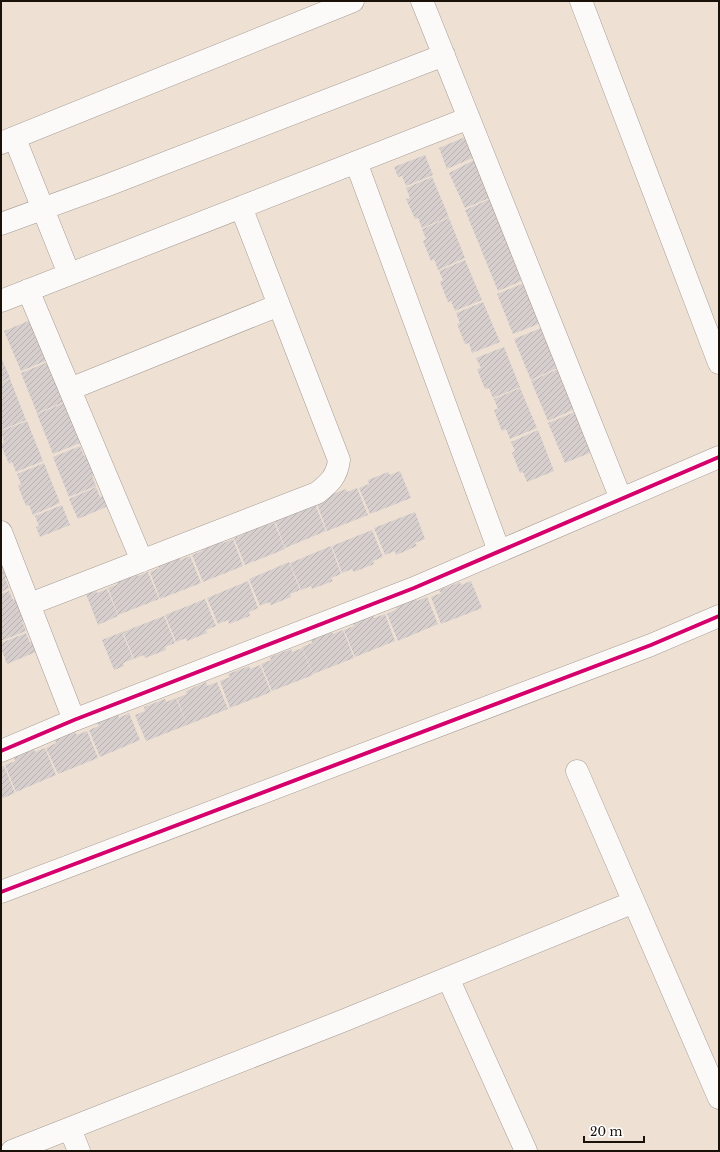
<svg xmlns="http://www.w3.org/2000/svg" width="720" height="1152" font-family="'Libre Baskerville',serif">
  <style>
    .building { fill: url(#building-hatch) }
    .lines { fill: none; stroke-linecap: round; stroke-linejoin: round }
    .minor-casing { stroke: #a69c93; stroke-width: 23 }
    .minor { stroke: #fcfaf9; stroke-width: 22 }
    .cycleway-casing { stroke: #fff; stroke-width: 6 }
    .cycleway { stroke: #d6006c; stroke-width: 4 }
  </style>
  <defs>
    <pattern id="building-hatch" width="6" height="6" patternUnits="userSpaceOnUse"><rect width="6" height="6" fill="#d7cfce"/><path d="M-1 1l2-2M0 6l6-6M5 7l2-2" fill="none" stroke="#b8b1b0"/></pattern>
  </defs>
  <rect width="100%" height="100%" fill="#eee1d4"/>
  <path class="building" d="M 465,137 L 477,156 L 447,169 L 439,148 Z
    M 425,155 L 433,175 L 406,186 L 402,176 L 398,177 L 394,167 Z
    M 476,159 L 492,197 L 465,208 L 449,173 Z
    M 432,177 L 449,217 L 422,228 L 418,218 L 415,219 L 406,199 L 410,198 L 406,188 Z
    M 492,198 L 509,239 L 489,247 L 508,240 L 524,280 L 498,291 L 465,210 Z
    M 449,218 L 465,258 L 438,270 L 434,259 L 431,261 L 423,241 L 426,239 L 422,229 Z
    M 465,260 L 482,300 L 455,311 L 451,301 L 448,302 L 440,282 L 443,280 L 439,271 Z
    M 524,283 L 541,323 L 513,334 L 497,294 Z
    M 483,302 L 500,342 L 472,353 L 469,343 L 465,344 L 457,324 L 460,323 L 456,313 Z
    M 31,320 L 48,360 L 21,371 L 4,331 Z
    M 541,328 L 545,338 L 548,336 L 557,368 L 531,380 L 514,339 Z
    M 504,347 L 520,387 L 493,398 L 489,388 L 485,389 L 477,369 L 481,368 L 476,358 Z
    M 1,357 L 10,378 L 1,382 Z
    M 48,362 L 64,402 L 37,413 L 21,373 Z
    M 558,369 L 575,409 L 548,421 L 531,381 Z
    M 10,379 L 26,420 L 1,430 L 1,383 Z
    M 520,388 L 537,428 L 510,439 L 506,429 L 502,431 L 498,421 L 494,410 L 498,409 L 494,399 Z
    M 64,403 L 79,432 L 76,433 L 80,443 L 53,454 L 37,414 Z
    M 575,412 L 592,452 L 565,463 L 548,423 Z
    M 27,421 L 43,461 L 16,472 L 12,462 L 9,464 L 1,445 L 4,442 L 1,431 Z
    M 538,430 L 554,471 L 527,482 L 523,472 L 520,473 L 512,453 L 515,451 L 511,442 Z
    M 80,446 L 84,456 L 87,454 L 96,475 L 92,476 L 96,486 L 69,497 L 53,457 Z
    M 44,463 L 60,503 L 33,515 L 29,505 L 26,506 L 18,486 L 21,484 L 17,474 Z
    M 400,471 L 411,498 L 370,514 L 359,488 L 369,484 L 368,480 L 388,472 L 390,475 Z
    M 96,487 L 100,497 L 104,496 L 108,506 L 78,519 L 69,499 Z
    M 357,488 L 368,515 L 327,531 L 317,504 L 327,500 L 325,497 L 346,489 L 347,492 Z
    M 315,504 L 326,531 L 285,548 L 275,521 Z
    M 62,505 L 70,525 L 40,537 L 36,527 L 39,526 L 35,516 Z
    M 415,512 L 425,539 L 415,543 L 417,546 L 396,555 L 395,551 L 385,555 L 374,528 Z
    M 263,522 L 264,526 L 274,522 L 285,549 L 245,565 L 234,538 L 244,534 L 242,530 Z
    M 372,530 L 383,557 L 373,561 L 374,564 L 354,572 L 352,569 L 342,573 L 332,546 Z
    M 221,539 L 223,543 L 233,539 L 243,566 L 203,582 L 192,555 L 202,551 L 201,548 Z
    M 331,546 L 341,574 L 331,578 L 333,581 L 312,589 L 311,586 L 301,590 L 290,563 Z
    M 179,556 L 180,560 L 190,556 L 201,583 L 160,599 L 150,572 L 159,568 L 158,565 Z
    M 1,560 L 8,577 L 5,578 L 9,588 L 1,592 Z
    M 289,562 L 300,590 L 290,594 L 291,597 L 271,605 L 269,602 L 260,606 L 249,579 Z
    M 148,572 L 159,599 L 118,615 L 108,588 L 118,584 L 117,581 L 137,573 L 138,576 Z
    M 248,581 L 258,608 L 249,612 L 250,616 L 229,624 L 228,620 L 218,624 L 207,598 Z
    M 471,581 L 482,608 L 441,624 L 431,597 L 441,593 L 439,590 L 460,582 L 461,585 Z
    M 107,589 L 118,616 L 98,625 L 86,594 L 96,590 L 97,593 Z
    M 9,591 L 13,600 L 17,599 L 25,619 L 22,621 L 26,631 L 1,641 L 1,594 Z
    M 427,597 L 438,624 L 398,641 L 387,614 L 397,609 L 395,606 L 416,598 L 417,601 Z
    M 205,599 L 216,626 L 206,630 L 207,633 L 187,641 L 186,638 L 176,642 L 165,615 Z
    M 385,614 L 395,641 L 355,657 L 344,630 L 354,626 L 353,623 L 373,615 L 374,618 Z
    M 164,616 L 175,643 L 165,647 L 166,650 L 145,658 L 144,655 L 134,659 L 123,632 Z
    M 343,630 L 354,658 L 313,674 L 302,647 L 312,643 L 311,639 L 331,631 L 333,634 Z
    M 122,632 L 133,659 L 123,663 L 124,666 L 114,670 L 102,640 Z
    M 26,633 L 30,643 L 33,641 L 38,651 L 7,664 L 1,648 L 1,643 Z
    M 302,648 L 313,675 L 272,691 L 261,664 L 271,660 L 270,657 L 291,649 L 292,652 Z
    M 260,665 L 271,692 L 230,708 L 220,681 L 230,677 L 228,674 L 249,666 L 250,669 Z
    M 206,682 L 207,686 L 217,682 L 228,709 L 187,725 L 177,698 L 187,694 L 186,691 Z
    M 176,698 L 187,725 L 146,741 L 135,715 L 145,711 L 144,707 L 165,699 L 166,702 Z
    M 129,713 L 140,740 L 100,757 L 89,730 L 99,726 L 97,723 L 118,714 L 119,718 Z
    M 87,731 L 98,758 L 58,774 L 46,748 L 56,743 L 55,740 L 75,732 L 77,735 Z
    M 45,748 L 56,775 L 16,792 L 5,765 L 15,761 L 14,757 L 34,749 L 35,752 Z
    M 4,766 L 15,793 L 1,799 L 1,767 Z"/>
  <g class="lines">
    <g class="minor-casing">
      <path id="minor" d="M 422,1 L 621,499
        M 581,1 L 719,363
        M 15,139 L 69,274
        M 1,143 L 353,1
        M 356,162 L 499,551
        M 1,224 L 108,185 L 444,55
        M 28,290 L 142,561
        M 1,301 L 469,118
        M 70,389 L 279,305
        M 1,532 L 74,720
        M 30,604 L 317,493 C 330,483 337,476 339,460 L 241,207
        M 1,751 L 74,720 L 414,588 L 719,457
        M 577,771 L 719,1098
        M 1,892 L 651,645 L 719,616
        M 448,978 L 526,1151
        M 70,1129 L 79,1151
        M 12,1151 L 345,1020 L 634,902"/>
    </g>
    <use href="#minor" class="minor"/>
    <g class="cycleway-casing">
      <path id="cycleway" d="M 1,751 L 74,720 L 414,588 L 719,457
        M 1,892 L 651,645 L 719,616"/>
    </g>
    <use href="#cycleway" class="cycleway"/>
  </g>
  <rect width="720" height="1152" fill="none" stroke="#1a1209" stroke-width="4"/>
  <path d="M584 1136v6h60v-6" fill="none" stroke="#1a1209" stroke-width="2"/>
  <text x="590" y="1136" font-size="12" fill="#1a1209" stroke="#ffffff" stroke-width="3" paint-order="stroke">20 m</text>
</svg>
